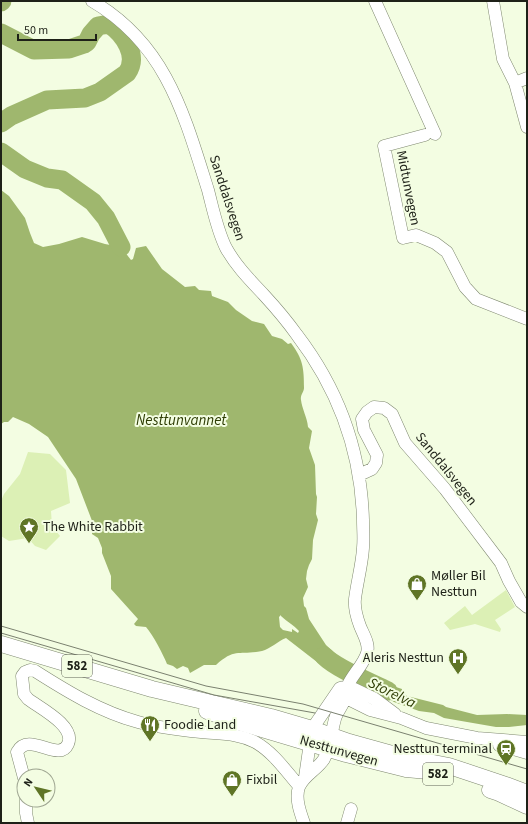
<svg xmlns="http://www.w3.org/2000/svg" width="528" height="824" font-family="'Source Sans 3',sans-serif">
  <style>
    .green { fill: #dcf0b5 }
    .water { fill: #9fb76e; fill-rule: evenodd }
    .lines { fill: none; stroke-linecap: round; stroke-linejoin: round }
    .river { stroke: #9fb76e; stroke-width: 19 }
    .minor-casing { stroke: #7f8870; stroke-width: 13 }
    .major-casing { stroke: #7f8870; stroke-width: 17 }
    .minor { stroke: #fff; stroke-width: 12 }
    .major { stroke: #fff; stroke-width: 16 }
    .tram { stroke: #7a806f; stroke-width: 1 }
    .labels { text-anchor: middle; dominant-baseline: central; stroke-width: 4; stroke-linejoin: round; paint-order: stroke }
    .shield { fill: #f3fde2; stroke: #5e6355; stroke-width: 1 }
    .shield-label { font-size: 13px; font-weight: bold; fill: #1e2118 }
    .street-label { font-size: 14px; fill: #1e2118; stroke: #f3fde2 }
    .poi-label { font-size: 14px; fill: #1e2118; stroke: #f3fde2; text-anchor: start }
    .water-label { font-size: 15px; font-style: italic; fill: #2f3d05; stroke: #f3fde2 }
  </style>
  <rect width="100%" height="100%" fill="#f3fde2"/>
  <path class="green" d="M 28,452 L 50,454 L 66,470 L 70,503 L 51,511 L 52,526 L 60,536 L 46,550 L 35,546 L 28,538 L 9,541 L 1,536 L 1,501 L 4,494 L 20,474 Z
    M 506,590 L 515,607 L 495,620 L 501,629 L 500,632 L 475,624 L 450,630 L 444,623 L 465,606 L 472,615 Z"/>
  <path class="water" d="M 1,190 L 9,196 L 25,218 L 30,233 L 34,243 L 43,247 L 59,244 L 82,237 L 105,244 L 121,247 L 131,260 L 133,259 L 136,248 L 146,246 L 162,269 L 185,287 L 195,286 L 199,290 L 211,291 L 212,296 L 228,302 L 236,310 L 252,321 L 264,324 L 272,336 L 282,339 L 288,344 L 291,343 C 303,359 304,368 304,388 C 304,392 300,395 301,400 C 302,409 307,417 308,427 L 312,431 L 309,448 L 315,465 L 316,494 L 317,497 L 316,514 L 318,520 L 313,540 L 312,559 L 309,565 L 307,571 L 306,579 L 308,587 L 303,598 L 304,606 L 306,608 L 309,619 L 326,645 L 348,665 L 342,674 L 326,669 L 286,638 C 278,641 270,649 262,651 C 239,656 236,647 216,665 L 204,665 L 190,673 L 188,668 L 183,666 L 177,669 L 173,666 L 167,664 C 163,654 153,635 146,627 L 136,626 L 134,624 L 138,619 L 111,589 L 111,576 L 102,553 L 102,548 L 98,538 L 92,534 L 92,531 L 94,526 L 76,479 L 48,437 L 29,424 L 13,417 L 8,422 L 4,422 L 1,424 ZM 281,615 L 281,616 C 287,622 294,625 299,631 L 298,633 L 292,629 L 292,632 L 283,630 L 280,627 L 279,617 Z
    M 367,674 C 375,686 391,684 402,689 L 402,692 L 407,696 L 443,705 L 446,707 L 477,715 L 507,714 L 527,715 L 527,725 L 509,727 L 496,727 L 444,718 L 434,713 L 419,711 L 394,702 L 365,684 L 364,680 Z"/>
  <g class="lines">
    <path class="river" d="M 1,2 L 2,1
      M 1,33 L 34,50 L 69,49 L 84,44 L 87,42 L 91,34 L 98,26 L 109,24 C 124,34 139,56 127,73 L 100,92 L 85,98 L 47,100 L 11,116 L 1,123
      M 1,152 L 25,169 L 47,178 L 62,180 L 93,202 L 106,218 L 121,247
      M 324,656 C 337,669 370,682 388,691"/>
    <g class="minor-casing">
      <path id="minor" d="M 92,1 C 166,44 184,114 208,190 C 213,209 217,230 226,248 C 236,266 250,280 264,295 C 276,308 287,321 297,335 C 339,390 361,451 363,520 C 363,530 364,539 363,548 C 362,565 357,582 355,599 C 354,608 357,618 360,626 C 363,634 370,644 367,653 C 364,664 353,674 348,685 C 347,689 347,694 345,698 C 343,706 337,711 335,719 C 331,733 331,746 324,759 C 317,770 304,775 299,787 C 295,798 300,812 304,823
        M 375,1 L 435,134
        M 493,1 L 503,59 L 515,83
        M 527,78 L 515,83 L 527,127
        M 425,135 L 384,146 L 403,238 L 416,235 L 435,243 L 447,252 L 465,287 L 476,299 L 527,319
        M 359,475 L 372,469 L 376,463 L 377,455 L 364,430 L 362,419 L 367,412 L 374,407 L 384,408 L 392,414 L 405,443 L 445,489 L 501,563 L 509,581 L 521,602 L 527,607
        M 348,686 L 375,699 L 395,714
        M 346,698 L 370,710 L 401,718 L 426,728 L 477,738 L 527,742
        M 499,745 L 527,753
        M 305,777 L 312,729 L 340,688 L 348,686
        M 24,778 L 17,752 C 29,730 59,764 68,744 C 76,726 40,708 28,699 L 24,694 L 22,676 L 25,672 L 30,670 L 35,671 C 68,692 101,712 138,722 C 159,728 180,730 201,732 C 220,734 238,733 255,742 C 273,752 286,771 299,786
        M 26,800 L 26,813 L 28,823
        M 347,823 L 351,809"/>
    </g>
    <g class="major-casing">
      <path id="major" d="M 1,644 L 152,689 L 271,717 L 312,729 L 349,742 L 403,757 L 449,766 L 506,785 L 527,793
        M 207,711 L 235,721 L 346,754 L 406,769 L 428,771
        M 490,790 L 499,793 L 527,806"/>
    </g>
    <use href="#minor" class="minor"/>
    <use href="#major" class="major"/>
    <path class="tram" d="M 1,626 L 206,686 L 303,704 L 527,769
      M 1,633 L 214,695 L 315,713"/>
  </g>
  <defs>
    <g id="sight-pin" transform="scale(1)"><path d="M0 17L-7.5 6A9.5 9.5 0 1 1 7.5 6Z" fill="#5f7526" stroke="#f3fde2"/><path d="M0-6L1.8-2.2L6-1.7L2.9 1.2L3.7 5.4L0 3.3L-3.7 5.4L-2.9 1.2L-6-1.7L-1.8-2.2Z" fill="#fff"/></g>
    <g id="shop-pin" transform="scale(1)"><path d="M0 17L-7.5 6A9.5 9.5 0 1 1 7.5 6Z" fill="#5f7526" stroke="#f3fde2"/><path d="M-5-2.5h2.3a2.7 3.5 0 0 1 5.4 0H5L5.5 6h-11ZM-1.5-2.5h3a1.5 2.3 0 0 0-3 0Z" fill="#fff"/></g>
    <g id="hospital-pin" transform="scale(1)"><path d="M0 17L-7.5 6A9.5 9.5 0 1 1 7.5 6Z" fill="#5f7526" stroke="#f3fde2"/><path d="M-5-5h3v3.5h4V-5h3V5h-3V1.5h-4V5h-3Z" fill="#fff"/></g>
    <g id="restaurant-pin" transform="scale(1)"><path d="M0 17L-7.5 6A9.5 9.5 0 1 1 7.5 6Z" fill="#5f7526" stroke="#f3fde2"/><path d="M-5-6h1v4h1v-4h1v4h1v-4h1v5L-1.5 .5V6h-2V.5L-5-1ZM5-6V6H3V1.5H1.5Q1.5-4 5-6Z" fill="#fff"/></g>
    <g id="station-pin" transform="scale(1)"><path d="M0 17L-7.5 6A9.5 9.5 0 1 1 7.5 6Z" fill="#5f7526" stroke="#f3fde2"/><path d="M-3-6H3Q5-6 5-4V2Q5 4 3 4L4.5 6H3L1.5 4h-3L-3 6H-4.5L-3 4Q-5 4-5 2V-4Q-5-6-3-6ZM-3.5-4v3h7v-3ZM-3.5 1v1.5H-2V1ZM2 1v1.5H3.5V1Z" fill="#fff"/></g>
  </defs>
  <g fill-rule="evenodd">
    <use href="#sight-pin" x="29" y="527"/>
    <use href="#shop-pin" x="417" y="584"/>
    <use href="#hospital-pin" x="458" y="658"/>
    <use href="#restaurant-pin" x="150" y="725"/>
    <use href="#station-pin" x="506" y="749"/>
    <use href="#shop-pin" x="232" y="780"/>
  </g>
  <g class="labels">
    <g class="shield">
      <rect x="62" y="655" width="30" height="22" rx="3"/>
      <rect x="423" y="763" width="30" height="22" rx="3"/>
    </g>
    <g class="shield-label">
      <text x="77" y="666">582</text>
      <text x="438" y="774">582</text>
    </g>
    <g class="street-label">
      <text transform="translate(408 188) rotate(79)">Midtunvegen</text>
      <text transform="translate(227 198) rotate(72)">Sanddalsvegen</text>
      <text transform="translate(446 469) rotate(51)">Sanddalsvegen</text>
      <text transform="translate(339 751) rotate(16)">Nesttunvegen</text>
    </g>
    <g class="poi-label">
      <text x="43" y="527">The White Rabbit</text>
      <text x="431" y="576">Møller Bil<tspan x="431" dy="16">Nesttun</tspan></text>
      <text x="444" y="658" text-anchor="end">Aleris Nesttun</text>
      <text x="164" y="725">Foodie Land</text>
      <text x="492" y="749" text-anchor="end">Nesttun terminal</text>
      <text x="246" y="780">Fixbil</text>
    </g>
    <g class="water-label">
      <text x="181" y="420">Nesttunvannet</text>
      <text transform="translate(392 693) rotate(26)">Storelva</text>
    </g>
  </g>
  <rect width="528" height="824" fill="none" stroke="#1e2118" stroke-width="4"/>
  <g transform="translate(36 788) rotate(305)"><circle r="19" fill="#f3fde2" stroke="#9ea591"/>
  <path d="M0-3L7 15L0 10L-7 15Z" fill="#5f7526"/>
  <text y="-6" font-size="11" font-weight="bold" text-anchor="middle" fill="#1e2118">N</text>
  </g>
  <path d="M18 34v6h78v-6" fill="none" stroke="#1e2118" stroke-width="2"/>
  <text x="24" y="34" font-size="12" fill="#1e2118" stroke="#f3fde2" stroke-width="3" paint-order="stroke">50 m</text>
</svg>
